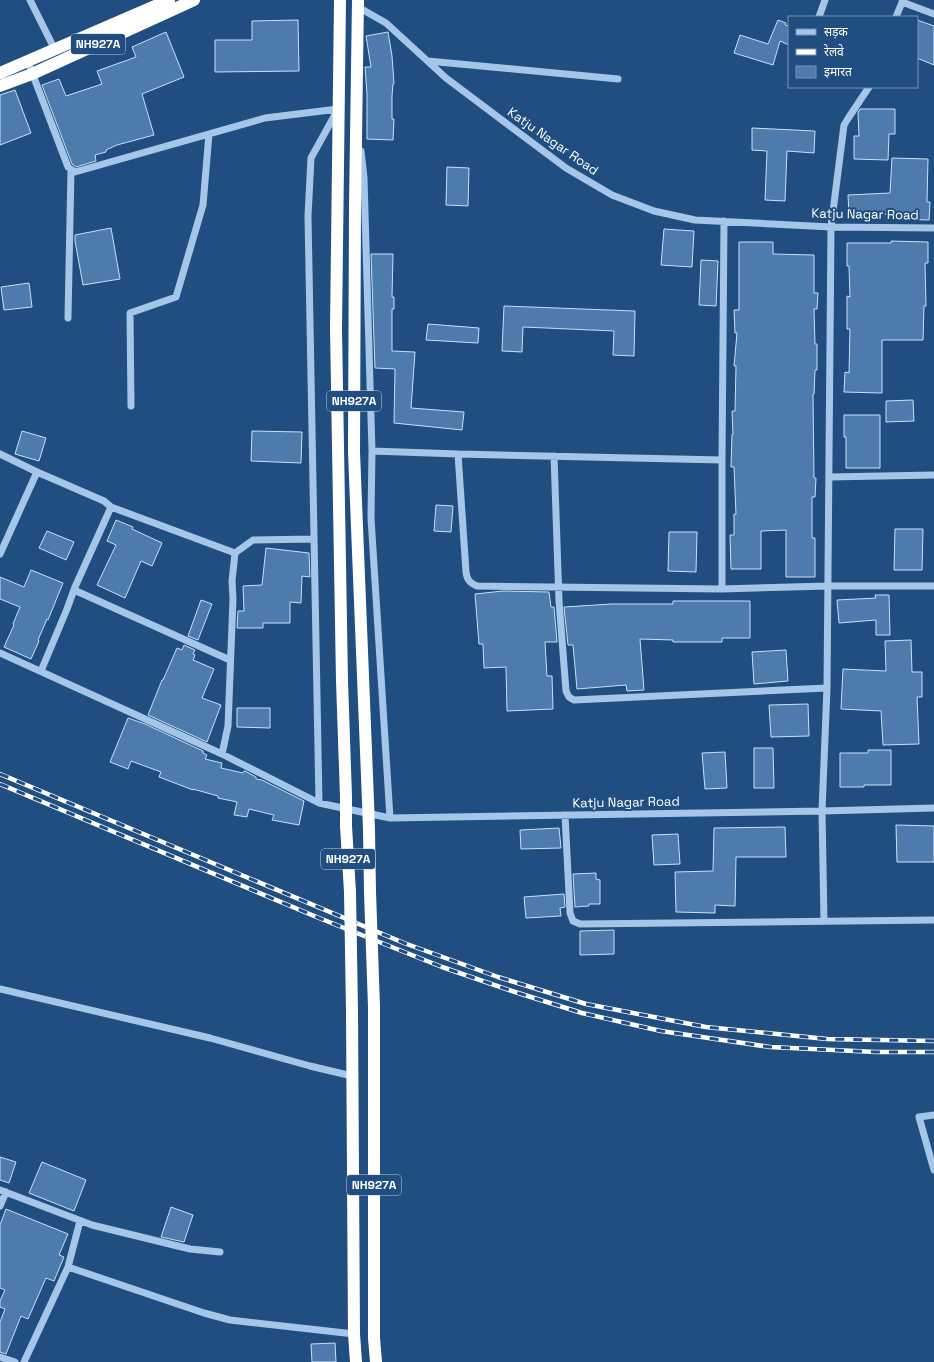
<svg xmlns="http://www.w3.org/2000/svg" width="934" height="1362" font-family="'Space Grotesk','Noto Sans Devanagari',sans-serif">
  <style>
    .building { fill: #4d7bac; stroke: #c9e0f6 }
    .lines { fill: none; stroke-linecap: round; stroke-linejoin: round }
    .minor { stroke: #a5c6e8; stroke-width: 7 }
    .highway { stroke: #fff; stroke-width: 12 }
    .rail-casing { stroke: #fff; stroke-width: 4.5 }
    .rail { stroke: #204e80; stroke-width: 3; stroke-dasharray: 9; stroke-linecap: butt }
    .highway-bridge { stroke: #fff; stroke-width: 12 }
    .labels { text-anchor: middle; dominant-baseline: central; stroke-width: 4; stroke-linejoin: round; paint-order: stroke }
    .shield { fill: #204e80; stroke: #bccad9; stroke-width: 1 }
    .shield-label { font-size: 12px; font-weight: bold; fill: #fff }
    .street-label { font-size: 13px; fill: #fff; stroke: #204e80 }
  </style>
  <rect width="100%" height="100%" fill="#204e80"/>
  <path class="building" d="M 298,20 L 299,71 L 215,72 L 215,40 L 252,40 L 252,21 Z
    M 778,20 L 786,23 L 785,25 L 789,26 L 789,45 L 780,41 L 773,65 L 734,53 L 740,35 L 768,44 Z
    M 917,20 L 934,26 L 934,65 L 917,58 Z
    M 166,32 L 184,77 L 142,94 L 154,135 L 117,145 L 106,150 L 106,152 L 95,155 L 96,161 L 76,167 L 72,164 L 42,85 L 59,79 L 66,96 L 102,84 L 97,71 L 136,57 L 132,47 Z
    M 388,32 L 392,56 L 394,84 L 393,84 L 392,96 L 392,119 L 394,119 L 393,140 L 367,139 L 367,94 L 365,67 L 371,67 L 366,36 Z
    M 15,90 L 31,133 L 0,145 L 0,95 Z
    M 860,109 L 895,109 L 895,134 L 889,134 L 888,160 L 854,159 L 854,136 L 859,136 L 858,112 Z
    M 752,128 L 815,131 L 814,153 L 787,151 L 785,201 L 765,200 L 767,151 L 752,150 Z
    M 892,158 L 928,159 L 927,202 L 930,202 L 929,220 L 893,219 L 893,214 L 849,215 L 848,195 L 890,193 Z
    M 447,167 L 469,168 L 468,206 L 446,205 Z
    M 111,228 L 120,279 L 83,285 L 75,241 L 75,235 Z
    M 664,229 L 694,231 L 692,267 L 661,265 Z
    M 891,241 L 928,242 L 928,263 L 925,263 L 926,306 L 924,306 L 923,340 L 882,340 L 882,393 L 844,392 L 845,372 L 849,373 L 850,329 L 847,329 L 847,296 L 850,297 L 849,266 L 847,266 L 847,243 L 891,243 Z
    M 739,242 L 773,242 L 773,254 L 814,255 L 814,293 L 818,293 L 817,309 L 814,309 L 815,344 L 817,344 L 817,370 L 815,370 L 814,394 L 813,394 L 814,478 L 816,478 L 815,497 L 812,497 L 812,538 L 815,538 L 815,577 L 786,577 L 786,530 L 761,531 L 761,569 L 731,569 L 730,535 L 734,535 L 734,514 L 736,514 L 734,467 L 731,467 L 732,434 L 733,434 L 732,411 L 735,411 L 736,366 L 734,366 L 737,333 L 735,333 L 734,310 L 739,310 Z
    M 371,254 L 393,254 L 392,297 L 394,297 L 394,309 L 392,309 L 392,351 L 415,352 L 411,408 L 464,412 L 462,430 L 394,423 L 395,369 L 375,368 Z
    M 701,260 L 718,261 L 716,306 L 699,305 Z
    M 29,283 L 32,307 L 4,310 L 1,287 Z
    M 504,306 L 635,311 L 634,356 L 613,355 L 614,331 L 523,327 L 522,352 L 502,351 Z
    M 428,324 L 479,328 L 478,343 L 426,340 Z
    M 913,400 L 914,421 L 886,422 L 886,401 Z
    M 844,415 L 880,415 L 880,468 L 846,468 L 846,437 L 844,437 Z
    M 22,431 L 46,438 L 39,461 L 15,454 Z
    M 252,431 L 302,432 L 301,463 L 251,461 Z
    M 436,505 L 453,506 L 451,532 L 434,531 Z
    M 116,520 L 133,527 L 132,529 L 162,543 L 152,566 L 141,561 L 125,598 L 97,585 L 116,545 L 107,541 Z
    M 895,529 L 923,529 L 922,570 L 894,570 Z
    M 47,531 L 74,542 L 66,560 L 39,548 Z
    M 669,532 L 697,532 L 696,572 L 668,571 Z
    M 266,548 L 309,553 L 310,577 L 302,576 L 301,603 L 290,602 L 290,623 L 263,623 L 263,628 L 237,628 L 238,611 L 244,611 L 243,586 L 262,585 Z
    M 31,570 L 63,583 L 48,620 L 47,619 L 38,640 L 39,641 L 31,659 L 4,647 L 14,625 L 13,624 L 20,607 L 0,599 L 0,577 L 24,587 Z
    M 503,591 L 549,592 L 551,607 L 554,607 L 557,642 L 545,642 L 547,676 L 552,676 L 553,709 L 507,711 L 506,667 L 484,668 L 483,644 L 479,644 L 475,594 Z
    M 875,595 L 889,595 L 890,635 L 876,635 L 876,620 L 839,623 L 837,600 L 876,598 Z
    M 201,600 L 212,604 L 198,640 L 188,636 Z
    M 673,601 L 750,601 L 750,638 L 722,638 L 722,642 L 673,642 L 673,640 L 640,639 L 644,690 L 627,691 L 626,685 L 577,689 L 573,645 L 568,645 L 564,607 L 611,604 L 673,604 Z
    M 911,640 L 912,672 L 922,672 L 922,697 L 917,697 L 919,744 L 883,745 L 881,711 L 841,709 L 843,669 L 886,671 L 885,641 Z
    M 184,645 L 195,650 L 193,654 L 195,655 L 193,660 L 214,669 L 202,698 L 221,705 L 207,742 L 148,715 L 162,680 L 163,680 L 177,648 L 182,650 Z
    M 786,650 L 788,681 L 754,684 L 752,652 Z
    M 808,704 L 809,736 L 771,737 L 769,705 Z
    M 237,708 L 270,708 L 270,728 L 237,727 Z
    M 128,718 L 145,724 L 203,751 L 203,753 L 207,755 L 205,759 L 222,763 L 221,768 L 243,773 L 244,771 L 245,771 L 256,777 L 256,779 L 262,780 L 304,801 L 299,825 L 272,820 L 274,815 L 249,809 L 247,817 L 234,815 L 237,802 L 218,798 L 218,796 L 193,789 L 193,790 L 159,777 L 161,772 L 131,761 L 128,769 L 110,762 Z
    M 754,748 L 773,748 L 774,788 L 754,788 Z
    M 868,750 L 891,750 L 891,785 L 864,785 L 864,787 L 840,787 L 840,753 L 868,753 Z
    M 725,752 L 727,788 L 705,789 L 702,753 Z
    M 896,825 L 934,826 L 934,862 L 897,862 Z
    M 785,827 L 786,857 L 736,857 L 735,906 L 715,905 L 715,913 L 676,912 L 675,872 L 713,871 L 714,828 Z
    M 559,828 L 561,848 L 521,849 L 520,830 Z
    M 678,834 L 680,864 L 654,865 L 652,835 Z
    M 596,873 L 596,879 L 600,880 L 600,904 L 589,904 L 589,906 L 575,907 L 573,874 Z
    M 564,894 L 565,907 L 560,908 L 561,916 L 526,918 L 524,897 Z
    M 614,930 L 614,954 L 580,955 L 580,931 Z
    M 0,1157 L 16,1162 L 9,1183 L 0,1180 Z
    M 42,1162 L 86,1180 L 74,1211 L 29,1193 Z
    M 171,1207 L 193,1215 L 184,1242 L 161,1237 Z
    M 6,1209 L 68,1234 L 59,1255 L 64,1257 L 54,1281 L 46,1278 L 28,1319 L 21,1316 L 6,1354 L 0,1352 L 0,1322 L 5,1309 L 0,1307 L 0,1301 L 5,1290 L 0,1288 L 0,1225 Z
    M 335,1343 L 336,1362 L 312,1362 L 311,1344 Z"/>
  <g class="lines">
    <path class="minor" d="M 30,0 L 55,50
      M 902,2 L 934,14
      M 358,7 L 386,23 L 446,78 L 566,168 L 612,195 L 654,211 L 695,220 L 831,227 L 934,228
      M 819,17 L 825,0
      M 896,17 L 903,0
      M 428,61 L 618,79
      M 28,62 L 68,167 L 75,172 L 265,118 L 338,109
      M 361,151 L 364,178 L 372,451 L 371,518 L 390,818
      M 68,318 L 71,170
      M 131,406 L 130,313 L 176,297 L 203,205 L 209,134
      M 372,451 L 458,454 L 722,460 L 724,221
      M 0,454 L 37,472 L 104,501 L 111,507 L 75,587 L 67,609 L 41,671
      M 458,454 L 466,572 C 467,580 470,583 477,586 L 722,589
      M 554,456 L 559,601 L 566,691 L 569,697 L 574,700 L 827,688
      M 722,460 L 722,589 L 828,586 L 934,586
      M 829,477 L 934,475
      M 111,507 L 235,553
      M 0,554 L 37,472
      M 74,590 L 230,660
      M 0,653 L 222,754 L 319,803 L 390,818 L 822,811 L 934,808
      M 222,754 L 228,726 L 233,599 L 232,581 L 235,553 L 253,540 L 313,539
      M 319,803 L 308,216 L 311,158 L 337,111
      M 565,815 L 570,913 L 573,921 L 580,924 L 934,920
      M 824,921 L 822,811 L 827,688 L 831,227 L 844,125 L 849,117 L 869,87
      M 0,989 L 210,1038 L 310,1066 L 352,1076
      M 934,1115 L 919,1117 L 934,1170
      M 0,1190 L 92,1225 L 190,1249 L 220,1252
      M 0,1206 L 6,1192
      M 68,1267 L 204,1313 L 230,1320 L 354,1334
      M 0,1357 L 15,1362
      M 24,1362 L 68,1267 L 80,1221"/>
    <path class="highway" d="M 340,0 L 336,329 L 342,681 L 346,797
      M 358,0 L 355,207 L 354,452 L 368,801
      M 0,73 L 169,0
      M 0,86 L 32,74 L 194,0
      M 346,826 L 350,892
      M 369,830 L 370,892
      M 374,1007 L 374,1338 L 376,1362
      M 352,1011 L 354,1334 L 356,1362"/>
    <g class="rail-casing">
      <path id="rail" d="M 0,774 L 404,943 L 498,977 L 586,1004 L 706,1027 L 827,1039 L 934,1041
        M 0,784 L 319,918 L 442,967 L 515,992 L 582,1013 L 661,1031 L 770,1047 L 876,1052 L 934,1052"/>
    </g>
    <use href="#rail" class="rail"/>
    <path class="highway-bridge" d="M 346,797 L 346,826
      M 368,801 L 369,830
      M 350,892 L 352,1011
      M 370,892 L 374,1007"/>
  </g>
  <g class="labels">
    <g class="shield">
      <rect x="71" y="34" width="54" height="20" rx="3"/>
      <rect x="327" y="391" width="54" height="20" rx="3"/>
      <rect x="321" y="849" width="54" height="20" rx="3"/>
      <rect x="347" y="1175" width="54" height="20" rx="3"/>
    </g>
    <g class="shield-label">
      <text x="98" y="44">NH927A</text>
      <text x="354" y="401">NH927A</text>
      <text x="348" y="859">NH927A</text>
      <text x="374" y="1185">NH927A</text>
    </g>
    <g class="street-label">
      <text transform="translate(553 141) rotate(35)">Katju Nagar Road</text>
      <text transform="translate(865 214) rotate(1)">Katju Nagar Road</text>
      <text transform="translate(626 802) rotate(-1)">Katju Nagar Road</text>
    </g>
  </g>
  <rect x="788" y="16" width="130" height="72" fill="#204e80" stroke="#7995b3"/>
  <rect x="796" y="29" width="20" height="6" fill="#a5c6e8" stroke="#7995b3"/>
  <text x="824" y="36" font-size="12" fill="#ffffff">सड़क</text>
  <rect x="796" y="49" width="20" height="6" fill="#ffffff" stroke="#7995b3"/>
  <text x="824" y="56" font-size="12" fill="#ffffff">रेलवे</text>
  <rect x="796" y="66" width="20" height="12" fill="#4d7bac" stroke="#7995b3"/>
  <text x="824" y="76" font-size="12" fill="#ffffff">इमारत</text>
</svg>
